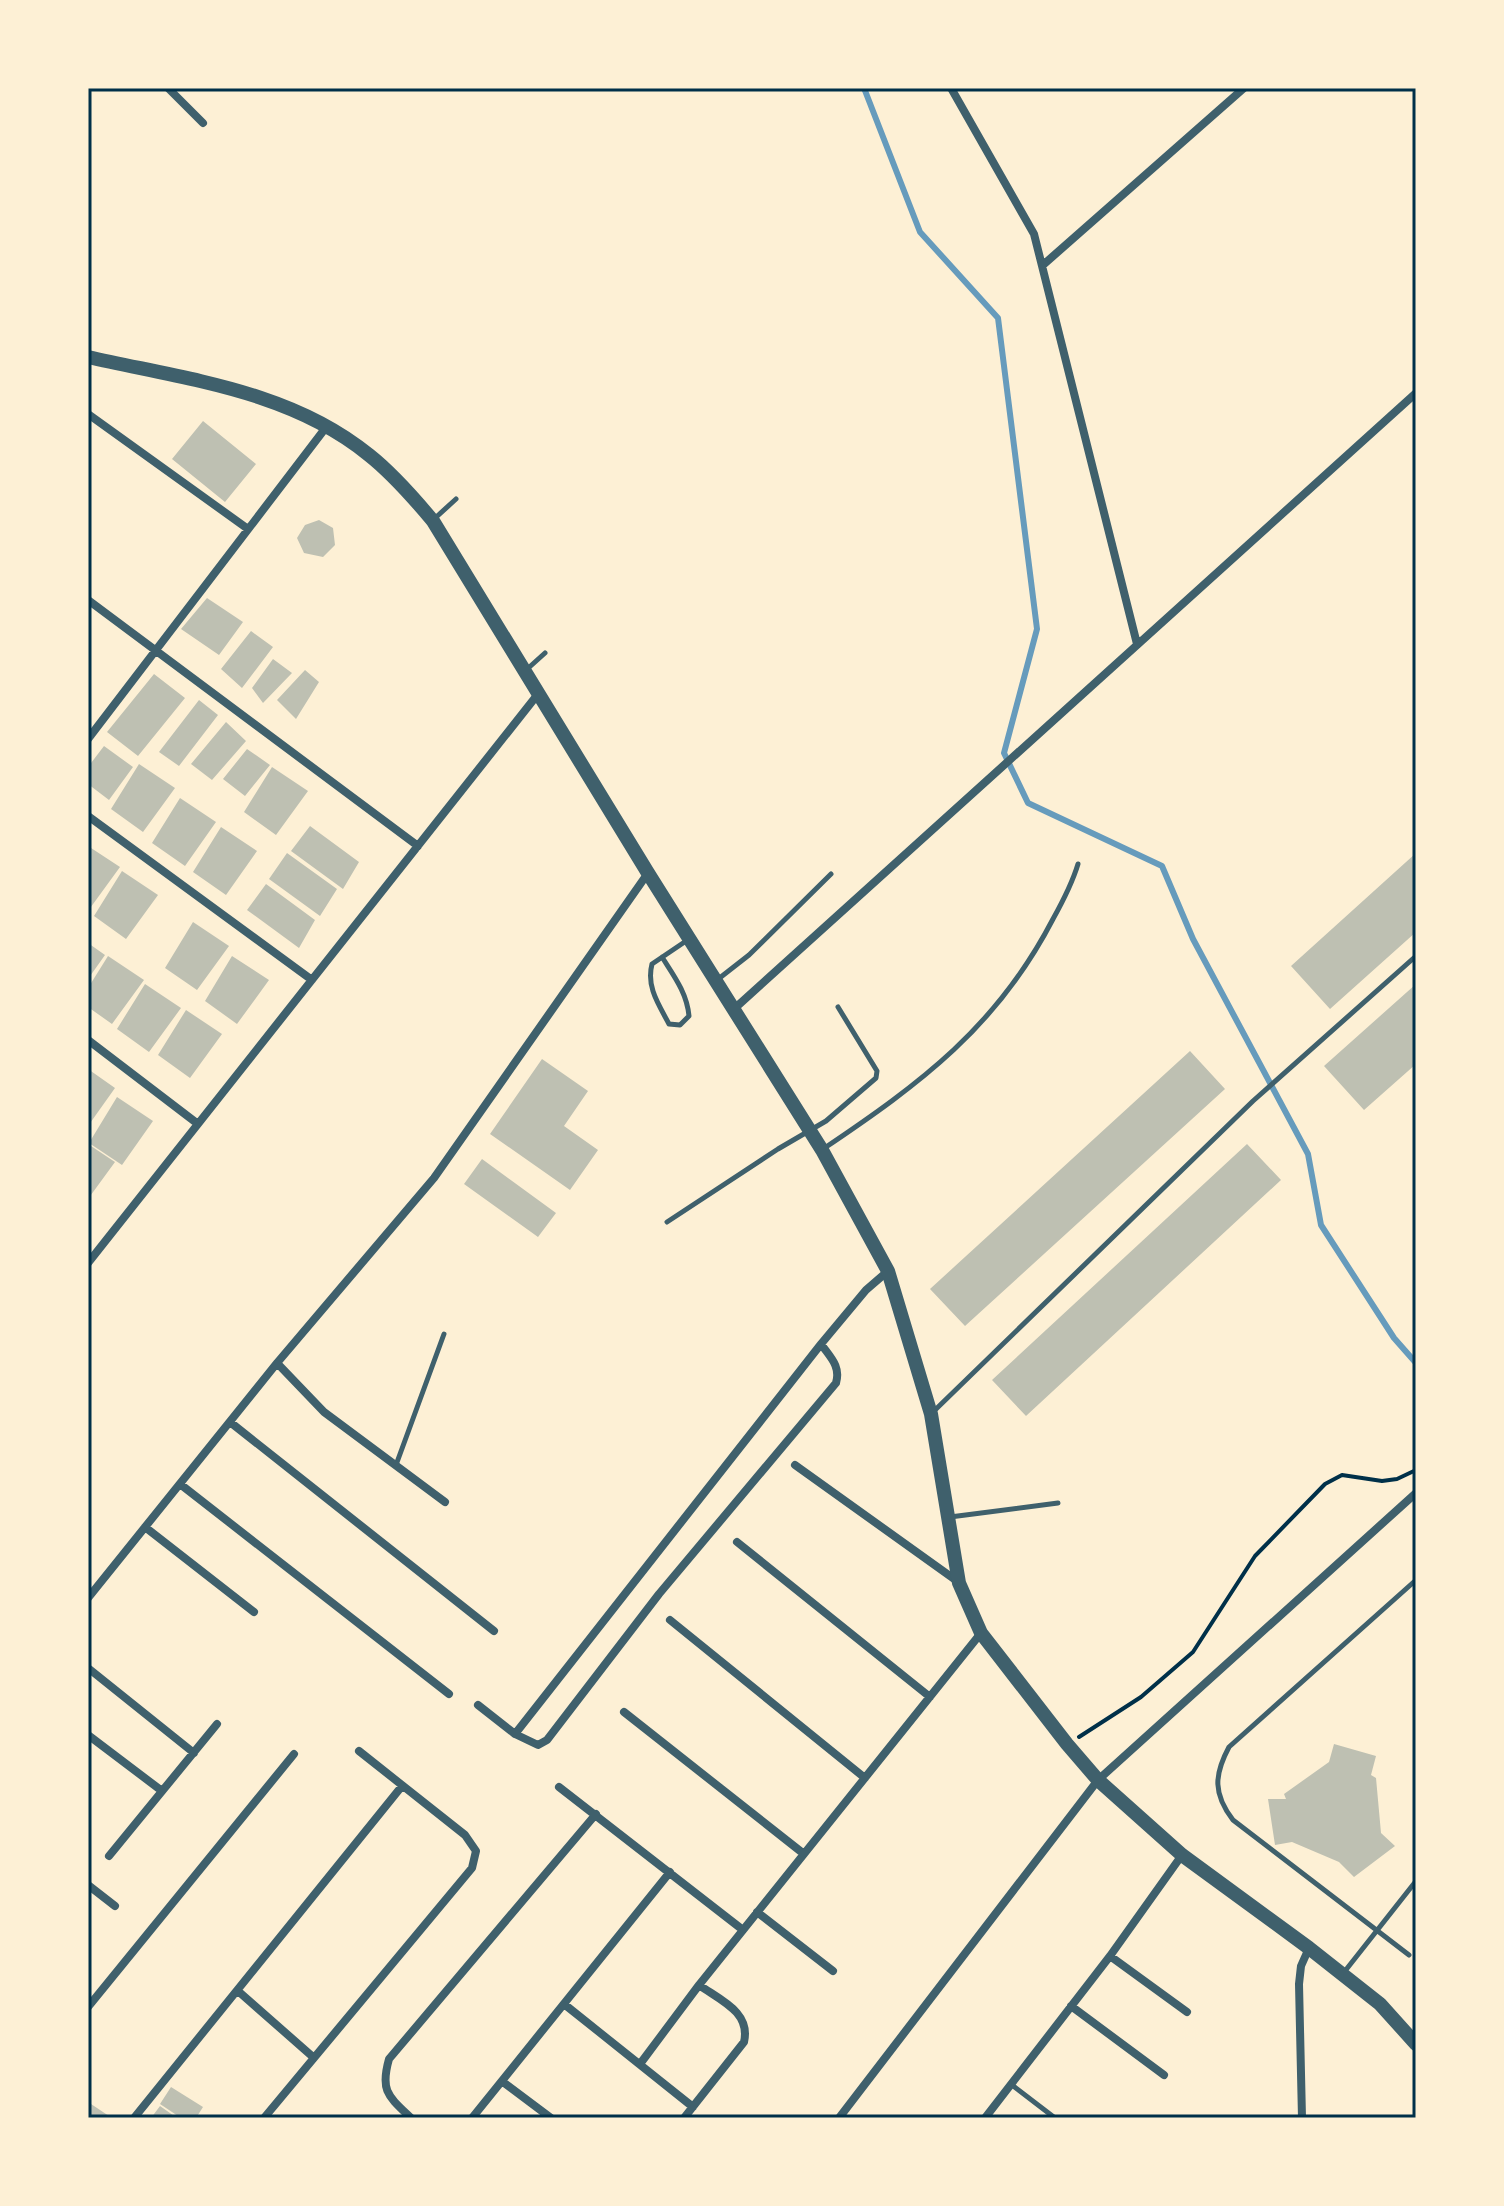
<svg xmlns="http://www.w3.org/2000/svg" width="1504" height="2206" font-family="'Varela Round',sans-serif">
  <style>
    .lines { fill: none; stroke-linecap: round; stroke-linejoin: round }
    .stream { stroke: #669bbc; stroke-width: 6 }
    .building { fill: #bec0b2 }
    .path { stroke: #003049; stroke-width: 4 }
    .service { stroke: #3f606c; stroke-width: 5 }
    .minor { stroke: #3f606c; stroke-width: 8 }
    .tertiary { stroke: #3f606c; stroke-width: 14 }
    .neatline { fill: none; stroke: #003049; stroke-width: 3 }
  </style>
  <rect width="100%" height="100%" fill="#fdf0d5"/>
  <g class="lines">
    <path class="stream" d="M 864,88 L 920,232 L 998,318 L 1037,629 L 1004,753 L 1028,803 L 1162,866 L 1193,939 L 1308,1154 L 1321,1225 L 1394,1338 L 1416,1363"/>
  </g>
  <path class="building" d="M 203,421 L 256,464 L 225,502 L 172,459 Z
    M 319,520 L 333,528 L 335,545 L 323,557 L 304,553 L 297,538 L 305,525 Z
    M 207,598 L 243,622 L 219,655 L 181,629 Z
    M 251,631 L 273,647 L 242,688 L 221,669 Z
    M 273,659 L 292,673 L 263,703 L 252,688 Z
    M 305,670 L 319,682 L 296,719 L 277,700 Z
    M 154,674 L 185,698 L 138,756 L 107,732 Z
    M 199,700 L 218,715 L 179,766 L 159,752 Z
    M 226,722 L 246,741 L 212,780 L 191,764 Z
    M 104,746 L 133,767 L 109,800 L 88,784 L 88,767 Z
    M 247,749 L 270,765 L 245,796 L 223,779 Z
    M 139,764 L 175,788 L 143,832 L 111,809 Z
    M 272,767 L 308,791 L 276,835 L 244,812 Z
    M 180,798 L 216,822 L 185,866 L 152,843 Z
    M 310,826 L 359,862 L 343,889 L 291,851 Z
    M 221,827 L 257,851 L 226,895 L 193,872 Z
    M 88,846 L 120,867 L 88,911 Z
    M 287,853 L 337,889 L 320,916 L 269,879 Z
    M 1416,853 L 1416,932 L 1330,1009 L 1291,966 Z
    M 122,871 L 158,895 L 126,939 L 94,916 Z
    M 266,884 L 315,920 L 299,948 L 247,910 Z
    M 193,922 L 229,946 L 197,990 L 165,968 Z
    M 88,943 L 105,955 L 88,979 Z
    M 108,956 L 144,980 L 112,1024 L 88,1007 L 88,988 Z
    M 232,956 L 269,980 L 237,1024 L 205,1001 Z
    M 145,984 L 181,1008 L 149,1052 L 117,1029 Z
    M 1416,984 L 1416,1064 L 1364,1110 L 1324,1066 Z
    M 186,1010 L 222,1034 L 190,1078 L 158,1055 Z
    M 1190,1051 L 1225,1089 L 965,1326 L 930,1289 Z
    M 542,1059 L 588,1091 L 564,1126 L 598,1150 L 570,1190 L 490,1134 Z
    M 88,1069 L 115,1088 L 88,1126 Z
    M 117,1097 L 153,1121 L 122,1165 L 89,1143 Z
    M 88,1144 L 115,1162 L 88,1199 Z
    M 1247,1144 L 1281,1180 L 1026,1416 L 992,1380 Z
    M 482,1159 L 556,1213 L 538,1237 L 464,1184 Z
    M 1334,1744 L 1376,1756 L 1371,1775 L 1376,1778 L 1381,1833 L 1395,1846 L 1354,1877 L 1339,1862 L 1292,1842 L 1275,1845 L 1268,1799 L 1286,1799 L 1284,1794 L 1329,1762 Z
    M 171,2087 L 203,2107 L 196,2118 L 181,2118 L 160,2104 Z
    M 88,2102 L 112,2118 L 88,2118 Z
    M 160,2106 L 177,2118 L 151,2118 Z"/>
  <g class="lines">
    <path class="path" d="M 1079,1737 L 1141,1697 L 1193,1652 L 1255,1556 L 1325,1484 L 1342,1475 L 1382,1481 L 1397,1479 L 1416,1470"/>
    <path class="service" d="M 433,520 L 456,499
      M 525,671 L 545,653
      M 662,957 C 674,976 687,993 689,1016 L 680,1025 L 669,1024 C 659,1005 646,987 652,964 L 689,939
      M 717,980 L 749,955 L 831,874
      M 823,1149 C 921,1083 997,1027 1053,919 C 1063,901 1072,884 1078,864
      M 667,1222 L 778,1149 L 826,1121 L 876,1078 L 877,1071 L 838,1007
      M 934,1411 L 1253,1101 L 1416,956
      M 396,1465 L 444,1334
      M 950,1517 L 1058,1503
      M 1409,1955 L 1233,1820 C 1213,1794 1214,1775 1229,1747 L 1416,1580
      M 1345,1971 L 1416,1881
      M 1012,2085 L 1055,2118"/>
    <path class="minor" d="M 168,88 L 203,123
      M 951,88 L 1034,234 L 1137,644
      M 1043,265 L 1244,88
      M 88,414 L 248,529
      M 88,600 L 418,846
      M 88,739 L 327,426
      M 88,816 L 312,980
      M 734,1009 L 1416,393
      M 88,1040 L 198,1124
      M 88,1263 L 538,694
      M 277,1363 L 324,1412 L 445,1502
      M 230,1422 L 494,1631
      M 795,1465 L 957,1581
      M 180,1484 L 449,1694
      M 145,1527 L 254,1612
      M 737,1542 L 930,1697
      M 88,1598 L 277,1363 L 434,1178 L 648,873
      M 670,1620 L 865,1778
      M 88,1668 L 194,1753
      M 478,1705 L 515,1734 L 821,1344 L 866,1290 L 888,1271
      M 624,1712 L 804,1854
      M 515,1734 L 538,1745 L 547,1740 L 659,1594 L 836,1383 C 841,1366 830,1357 821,1344
      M 88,1735 L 162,1791
      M 559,1787 L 743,1930
      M 109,1856 L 217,1724
      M 88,1885 L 115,1906
      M 757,1912 L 833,1971
      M 1110,1956 L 1187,2012
      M 238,1991 L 313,2057
      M 564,2004 L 693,2107
      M 1071,2006 L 1164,2075
      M 88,2007 L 294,1754
      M 640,2064 L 699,1985 L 981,1633
      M 503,2082 L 551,2118
      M 134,2118 L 402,1786
      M 264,2118 L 472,1868 L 476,1851 L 465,1835 L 359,1751
      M 411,2118 C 388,2096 380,2091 389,2059 L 596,1814
      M 472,2118 L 670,1872
      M 684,2118 L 744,2042 C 751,2012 720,2000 699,1985
      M 839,2118 L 1098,1780 L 1416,1493
      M 985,2118 L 1110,1956 L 1182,1855
      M 1302,2118 L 1299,1984 L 1301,1966 L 1309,1948"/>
    <path class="tertiary" d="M 88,357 C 184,379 290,390 369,455 C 393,474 413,497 433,521 L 648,873 L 822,1150 L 888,1271 L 931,1414 L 959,1583 L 981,1633 L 1067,1744 L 1098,1780 L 1182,1855 L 1309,1948 L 1380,2004 L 1416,2044"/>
  </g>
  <rect width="1504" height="2206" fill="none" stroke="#fdf0d5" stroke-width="180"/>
  <rect x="90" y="90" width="1324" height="2026" class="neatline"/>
</svg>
